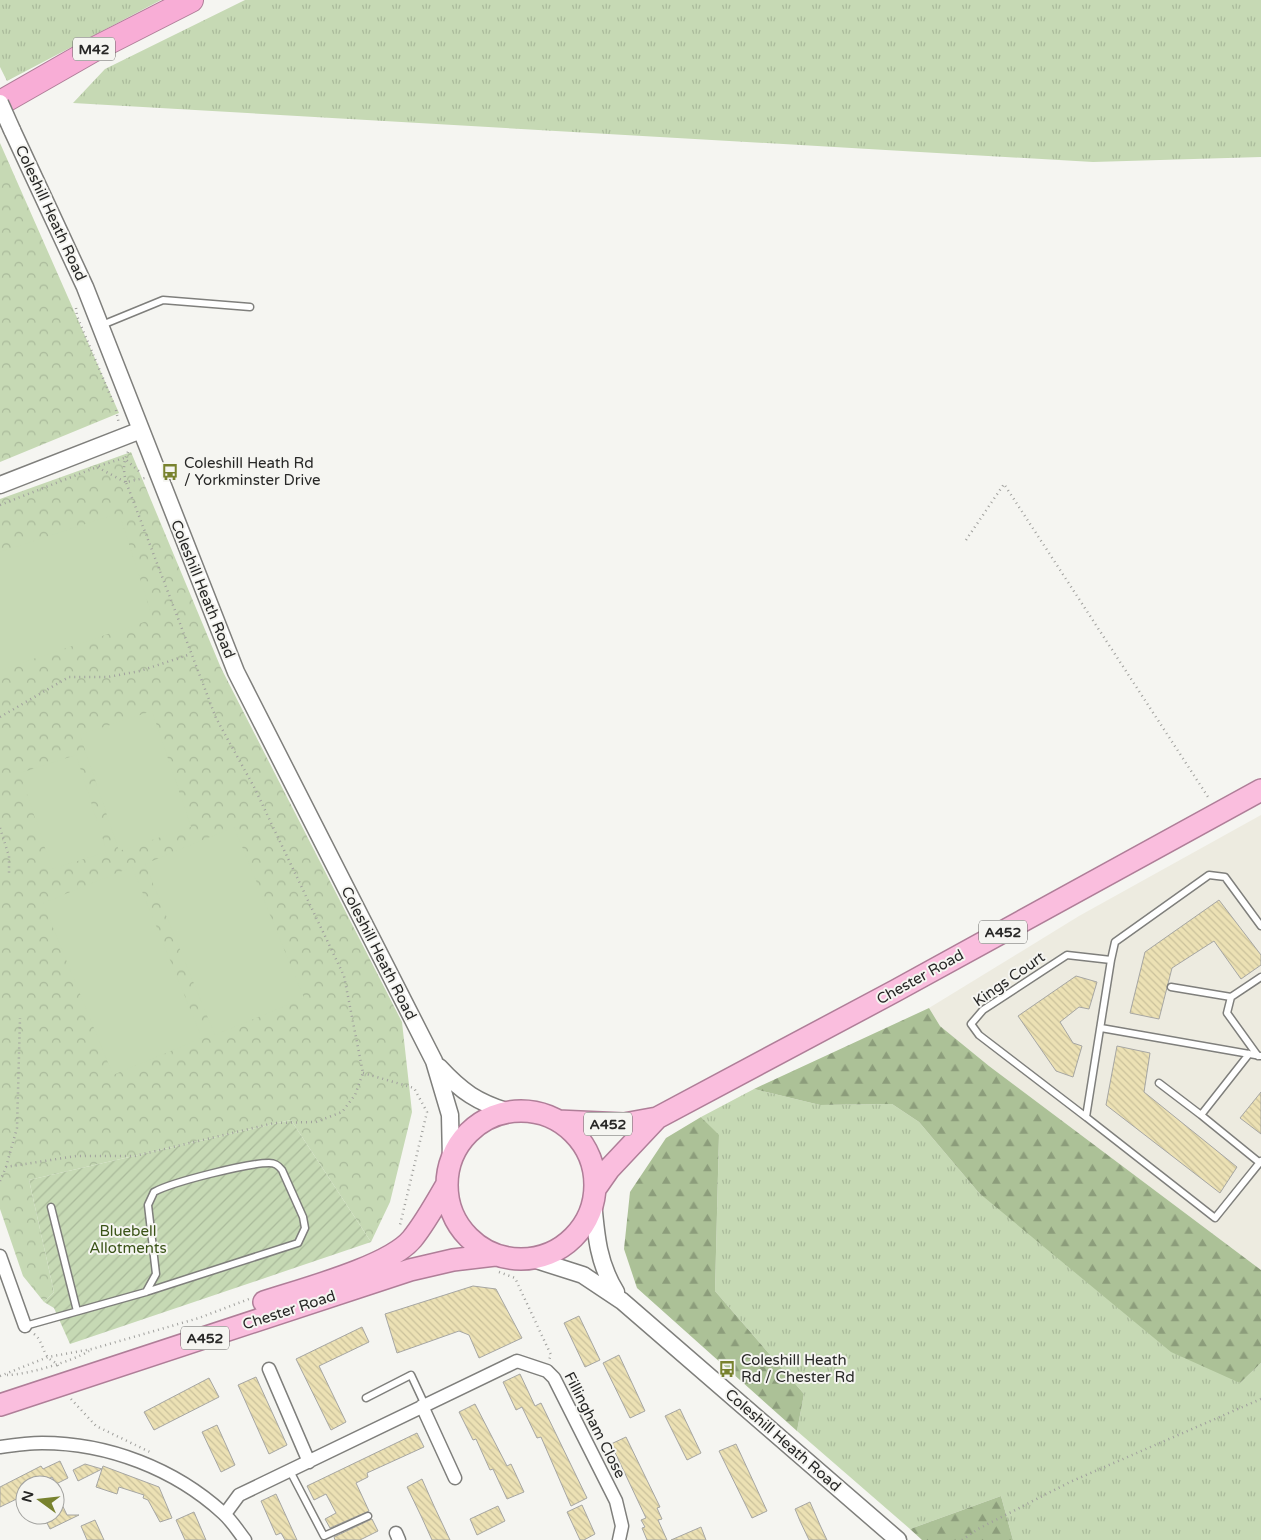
<svg xmlns="http://www.w3.org/2000/svg" width="1261" height="1540" font-family="'Varela Round',sans-serif">
  <style>
    .built { fill: #edebe0 }
    .grass { fill: url(#grass-tufts) }
    .forest { fill: url(#forest-firs) }
    .park { fill: url(#park-crowns) }
    .garden { fill: url(#garden-furrows) }
    .pitch { fill: #c6d9b4 }
    .building { fill: url(#building-back-hatch); stroke: #a6a6a3 }
    .lines { fill: none; stroke-linecap: round; stroke-linejoin: round }
    .service-casing { stroke: #7f7f7c; stroke-width: 9 }
    .minor-casing { stroke: #7f7f7c; stroke-width: 15 }
    .tertiary-casing { stroke: #7f7f7c; stroke-width: 19 }
    .trunk-casing { stroke: #af7e98; stroke-width: 24 }
    .motorway-casing { stroke: #af7e98; stroke-width: 26 }
    .path { stroke: #a0a09d; stroke-width: 2.5; stroke-dasharray: 1 4; stroke-linecap: butt }
    .service { stroke: #fff; stroke-width: 6 }
    .minor { stroke: #fff; stroke-width: 12 }
    .tertiary { stroke: #fff; stroke-width: 16 }
    .trunk { stroke: #fabede; stroke-width: 21 }
    .motorway { stroke: #f8add6; stroke-width: 24 }
    .tertiary-bridge-casing { stroke: #7f7f7c; stroke-width: 19; stroke-linecap: butt }
    .tertiary-bridge { stroke: #fff; stroke-width: 16 }
    .labels { text-anchor: middle; dominant-baseline: central; stroke-width: 4; stroke-linejoin: round; paint-order: stroke }
    .shield { fill: #f5f5f1; stroke: #656563; stroke-width: 1 }
    .shield-label { font-size: 14px; font-weight: bold; fill: #272726 }
    .street-label { font-size: 15px; fill: #272726; stroke: #f5f5f1 }
    .poi-label { font-size: 15px; fill: #272726; stroke: #f5f5f1; text-anchor: start }
    .park-label { font-size: 15px; fill: #3a5317; stroke: #f5f5f1 }
  </style>
  <defs>
    <pattern id="grass-tufts" width="24" height="20" patternUnits="userSpaceOnUse" patternTransform="scale(1.25)"><rect width="24" height="20" fill="#c6d9b4"/><path d="M3 7l-1-3M5 7V3M7 7l1-3M15 17l-1-3M17 17v-4M19 17l1-3" fill="none" stroke="#aaba9b"/></pattern>
    <pattern id="forest-firs" width="22" height="20" patternUnits="userSpaceOnUse" patternTransform="scale(1.25)"><rect width="22" height="20" fill="#acc197"/><path d="M5 1l3.5 6h-7zM16 11l3.5 6h-7z" fill="#8c9d7b"/></pattern>
    <pattern id="park-crowns" width="20" height="18" patternUnits="userSpaceOnUse" patternTransform="scale(1.25)"><rect width="20" height="18" fill="#c6d9b4"/><path d="M2 6a3 3 0 1 1 6 0M12 15a3 3 0 1 1 6 0" fill="none" stroke="#aaba9b"/></pattern>
    <pattern id="garden-furrows" width="10" height="10" patternUnits="userSpaceOnUse" patternTransform="scale(1.25)"><rect width="10" height="10" fill="#c6d9b4"/><path d="M-1 1l2-2M0 10L10 0M9 11l2-2" fill="none" stroke="#aaba9b"/></pattern>
    <pattern id="building-back-hatch" width="6" height="6" patternUnits="userSpaceOnUse" patternTransform="scale(1.25)"><rect width="6" height="6" fill="#ece1b4"/><path d="M-1 5l2 2M0 0l6 6M5-1l2 2" fill="none" stroke="#cac19b"/></pattern>
  </defs>
  <rect width="100%" height="100%" fill="#f5f5f1"/>
  <path class="built" d="M 1261,815 L 1261,1270 L 989,1066 L 940,1026 L 929,1008 L 1079,916 Z"/>
  <path class="grass" d="M 0,0 L 161,0 L 7,81 L 0,67 Z
    M 245,0 L 1261,0 L 1261,157 L 1093,162 L 73,103 L 105,69 Z
    M 754,1089 L 820,1105 L 892,1104 L 919,1122 L 979,1193 L 1240,1383 L 1261,1363 L 1261,1540 L 1013,1540 L 1001,1496 L 910,1529 L 797,1431 L 804,1394 L 715,1291 L 719,1136 L 701,1117 Z"/>
  <path class="forest" d="M 929,1008 L 940,1026 L 989,1066 L 1261,1270 L 1261,1363 L 1240,1383 L 1171,1352 L 979,1193 L 919,1122 L 892,1104 L 820,1105 L 754,1089 Z
    M 701,1117 L 719,1135 L 715,1291 L 804,1394 L 797,1431 L 637,1288 L 624,1249 L 630,1192 L 666,1138 Z
    M 1001,1496 L 1013,1540 L 922,1540 L 910,1529 Z"/>
  <path class="park" d="M 0,143 L 119,413 L 0,462 Z
    M 131,452 L 221,668 L 402,1022 L 412,1112 L 390,1202 L 371,1242 L 291,1120 L 29,1180 L 54,1292 L 44,1302 L 23,1276 L 0,1209 L 0,499 Z"/>
  <path class="garden" d="M 291,1120 L 371,1242 L 70,1344 L 54,1308 L 44,1302 L 54,1292 L 29,1180 Z"/>
  <path class="pitch" d="M 119,513 L 153,619 L 0,670 L 0,552 Z
    M 152,711 L 191,827 L 119,851 L 80,735 Z
    M 76,755 L 107,852 L 52,869 L 20,773 Z
    M 234,827 L 304,998 L 215,1035 L 145,864 Z
    M 132,867 L 202,1038 L 113,1075 L 43,903 Z"/>
  <path class="building" d="M 1219,900 L 1261,955 L 1261,965 L 1241,979 L 1214,941 L 1172,968 L 1159,1019 L 1130,1013 L 1145,952 Z
    M 1076,976 L 1097,982 L 1089,1009 L 1079,1007 L 1060,1022 L 1073,1043 L 1082,1046 L 1073,1077 L 1056,1071 L 1018,1016 Z
    M 1117,1046 L 1150,1053 L 1144,1092 L 1237,1167 L 1220,1193 L 1106,1105 Z
    M 1261,1092 L 1261,1134 L 1240,1118 Z
    M 473,1286 L 496,1289 L 522,1338 L 479,1358 L 469,1335 L 459,1331 L 397,1353 L 385,1314 Z
    M 579,1316 L 600,1360 L 585,1367 L 564,1323 Z
    M 362,1327 L 369,1342 L 319,1366 L 346,1422 L 331,1430 L 296,1359 Z
    M 619,1355 L 645,1411 L 630,1418 L 603,1363 Z
    M 520,1374 L 535,1406 L 541,1403 L 587,1498 L 571,1506 L 541,1437 L 537,1438 L 522,1407 L 516,1410 L 503,1382 Z
    M 256,1377 L 287,1445 L 269,1454 L 238,1385 Z
    M 209,1378 L 219,1397 L 154,1430 L 144,1412 Z
    M 475,1404 L 507,1466 L 511,1464 L 524,1492 L 507,1499 L 493,1469 L 490,1470 L 476,1439 L 473,1440 L 459,1412 Z
    M 680,1409 L 701,1453 L 687,1460 L 665,1416 Z
    M 217,1425 L 235,1465 L 221,1472 L 202,1432 Z
    M 417,1433 L 424,1447 L 367,1473 L 368,1477 L 356,1483 L 369,1511 L 330,1528 L 325,1519 L 336,1513 L 326,1494 L 314,1500 L 307,1486 Z
    M 626,1437 L 660,1507 L 657,1508 L 662,1519 L 658,1520 L 667,1540 L 647,1540 L 642,1528 L 645,1527 L 641,1520 L 646,1518 L 611,1444 Z
    M 736,1444 L 767,1511 L 752,1518 L 719,1451 Z
    M 60,1461 L 68,1478 L 56,1484 L 52,1477 L 37,1485 L 25,1485 L 25,1495 L 0,1507 L 0,1487 L 41,1466 L 43,1469 Z
    M 85,1464 L 102,1469 L 103,1466 L 159,1487 L 172,1518 L 160,1522 L 148,1500 L 143,1498 L 144,1495 L 119,1487 L 117,1494 L 96,1487 L 102,1469 L 78,1481 L 73,1470 Z
    M 422,1479 L 434,1506 L 450,1540 L 432,1540 L 422,1518 L 407,1487 Z
    M 55,1490 L 67,1515 L 79,1515 L 50,1529 L 43,1515 L 55,1515 Z
    M 276,1494 L 297,1540 L 285,1540 L 281,1533 L 276,1535 L 261,1501 Z
    M 810,1502 L 820,1525 L 827,1540 L 809,1540 L 800,1521 L 795,1509 Z
    M 582,1505 L 595,1534 L 584,1540 L 580,1540 L 567,1512 Z
    M 498,1506 L 505,1521 L 477,1535 L 470,1519 Z
    M 194,1512 L 206,1540 L 185,1540 L 176,1520 Z
    M 372,1519 L 378,1531 L 360,1540 L 335,1540 L 334,1537 Z
    M 95,1520 L 104,1540 L 87,1540 L 81,1526 Z
    M 701,1527 L 706,1540 L 671,1540 Z"/>
  <g class="lines">
    <g class="service-casing">
      <path id="service" d="M 102,325 L 163,300 L 250,307
        M 1067,955 L 1111,960 L 1086,1117 L 979,1035 L 971,1024 L 983,1010 Z
        M 1111,960 L 1115,942 L 1209,875 L 1225,877 L 1261,926
        M 1171,987 L 1231,997
        M 1101,1028 L 1261,1056
        M 1249,1054 L 1201,1115 L 1260,1163
        M 1258,1056 L 1227,1013 L 1231,997 L 1261,977
        M 1159,1083 L 1201,1115
        M 1086,1117 L 1215,1218 L 1261,1161
        M 51,1207 L 77,1311
        M 25,1326 L 146,1292 L 298,1243 L 305,1228 L 303,1217 L 282,1170 C 278,1165 275,1163 269,1163 C 248,1163 172,1182 154,1192 L 148,1205 L 156,1274 L 146,1292
        M 366,1398 L 411,1375 L 425,1405
        M 290,1471 L 324,1536 L 368,1516"/>
    </g>
    <g class="minor-casing">
      <path id="minor" d="M 0,1256 L 25,1326
        M 269,1369 L 309,1462
        M 422,1406 L 455,1478
        M 0,1447 C 14,1445 28,1443 42,1443 C 108,1443 175,1469 223,1513 C 232,1521 238,1531 245,1540
        M 225,1514 L 239,1495 L 517,1361 L 547,1371 L 554,1378 L 616,1501 L 622,1526 L 619,1540
        M 396,1533 L 399,1540"/>
    </g>
    <g class="tertiary-casing">
      <path id="tertiary" d="M 12,130 L 85,287 L 236,672 L 434,1061 L 450,1115 L 451,1160
        M 0,485 L 141,430
        M 439,1067 C 462,1092 477,1102 509,1112
        M 593,1201 C 596,1235 598,1263 616,1292
        M 533,1259 L 583,1275 L 622,1301 L 898,1540"/>
    </g>
    <g class="trunk-casing">
      <path id="trunk" d="M447 1185a74 74 0 1 1 148 0a74 74 0 1 1-148 0Z
        M 558,1121 L 624,1124 L 657,1118 L 895,991 L 1261,790
        M 595,1189 L 609,1169 L 657,1118
        M 264,1302 C 300,1290 389,1267 412,1239 C 425,1223 436,1203 447,1184
        M 0,1405 L 410,1270 L 453,1260 L 495,1255"/>
    </g>
    <g class="motorway-casing">
      <path id="motorway" d="M 0,103 L 91,51 L 191,0"/>
    </g>
    <path class="path" d="M 76,308 L 77,316 L 113,402
      M 116,410 L 119,424
      M 99,466 L 124,458 L 141,473
      M 126,482 C 123,470 123,461 129,450
      M 0,505 L 97,467 L 125,482
      M 966,540 L 1004,484 L 1210,800
      M 0,717 L 69,677 L 108,677 L 140,671 L 191,654
      M 0,828 L 9,856 L 9,874
      M 363,1073 L 414,1088 L 427,1112 L 400,1225
      M 6,1167 L 17,1128 L 20,1018
      M 0,1181 L 6,1167 L 76,1156 L 135,1156 L 274,1123 L 316,1122 L 342,1112 L 355,1095 L 363,1073 L 344,976 L 254,787 L 216,718 L 126,482 L 145,478
      M 499,1272 L 515,1278 L 551,1355 L 549,1360
      M 34,1334 C 42,1340 42,1349 47,1356 C 51,1362 57,1361 59,1369
      M 7,1375 C 26,1375 73,1361 89,1351
      M 0,1376 L 48,1357 L 92,1349 L 199,1318 L 249,1299
      M 71,1399 L 96,1426 L 152,1453
      M 962,1540 L 978,1529 L 1070,1482 L 1261,1399"/>
    <use href="#service" class="service"/>
    <use href="#minor" class="minor"/>
    <use href="#tertiary" class="tertiary"/>
    <use href="#trunk" class="trunk"/>
    <use href="#motorway" class="motorway"/>
    <g class="tertiary-bridge-casing">
      <path id="tertiary-bridge" d="M 0,103 L 12,130"/>
    </g>
    <use href="#tertiary-bridge" class="tertiary-bridge"/>
  </g>
  <defs>
    <g id="bus-bare" transform="scale(1.35)"><path d="M-5-6H5V4H4V6H2V4H-2V6H-4V4H-5ZM-3.5-4V0h7V-4ZM-3.5 1.2v1.5H-2V1.2ZM2 1.2v1.5H3.5V1.2Z" fill="#78822e" stroke="#f5f5f1" stroke-width="2.5" paint-order="stroke"/></g>
  </defs>
  <g fill-rule="evenodd">
    <use href="#bus-bare" x="170" y="472"/>
    <use href="#bus-bare" x="727" y="1369"/>
  </g>
  <g class="labels">
    <g class="shield">
      <rect x="73" y="37.5" width="42" height="23" rx="4"/>
      <rect x="979" y="920.5" width="48" height="23" rx="4"/>
      <rect x="584" y="1112.5" width="48" height="23" rx="4"/>
      <rect x="181" y="1326.5" width="48" height="23" rx="4"/>
    </g>
    <g class="shield-label">
      <text x="94" y="49">M42</text>
      <text x="1003" y="932">A452</text>
      <text x="608" y="1124">A452</text>
      <text x="205" y="1338">A452</text>
    </g>
    <g class="street-label">
      <text transform="translate(51 213) rotate(65)">Coleshill Heath Road</text>
      <text transform="translate(203 589) rotate(68)">Coleshill Heath Road</text>
      <text transform="translate(379 953) rotate(63)">Coleshill Heath Road</text>
      <text transform="translate(920 977) rotate(-29)">Chester Road</text>
      <text transform="translate(1009 979) rotate(-35)">Kings Court</text>
      <text transform="translate(289 1310) rotate(-18)">Chester Road</text>
      <text transform="translate(595 1425) rotate(63)">Fillingham Close</text>
      <text transform="translate(783 1440) rotate(41)">Coleshill Heath Road</text>
    </g>
    <g class="poi-label">
      <text x="184" y="463">Coleshill Heath Rd<tspan x="184" dy="17">/ Yorkminster Drive</tspan></text>
      <text x="741" y="1360">Coleshill Heath<tspan x="741" dy="17">Rd / Chester Rd</tspan></text>
    </g>
    <g class="park-label">
      <text x="128" y="1231">Bluebell<tspan x="128" dy="17">Allotments</tspan></text>
    </g>
  </g>
  <g transform="translate(40 1500) rotate(285)"><circle r="24" fill="#f5f5f1" stroke="#a3a3a0"/>
  <path d="M0-4L9 19L0 12L-9 19Z" fill="#78822e"/>
  <text y="-8" font-size="14" font-weight="bold" text-anchor="middle" fill="#272726">N</text>
  </g>
</svg>
